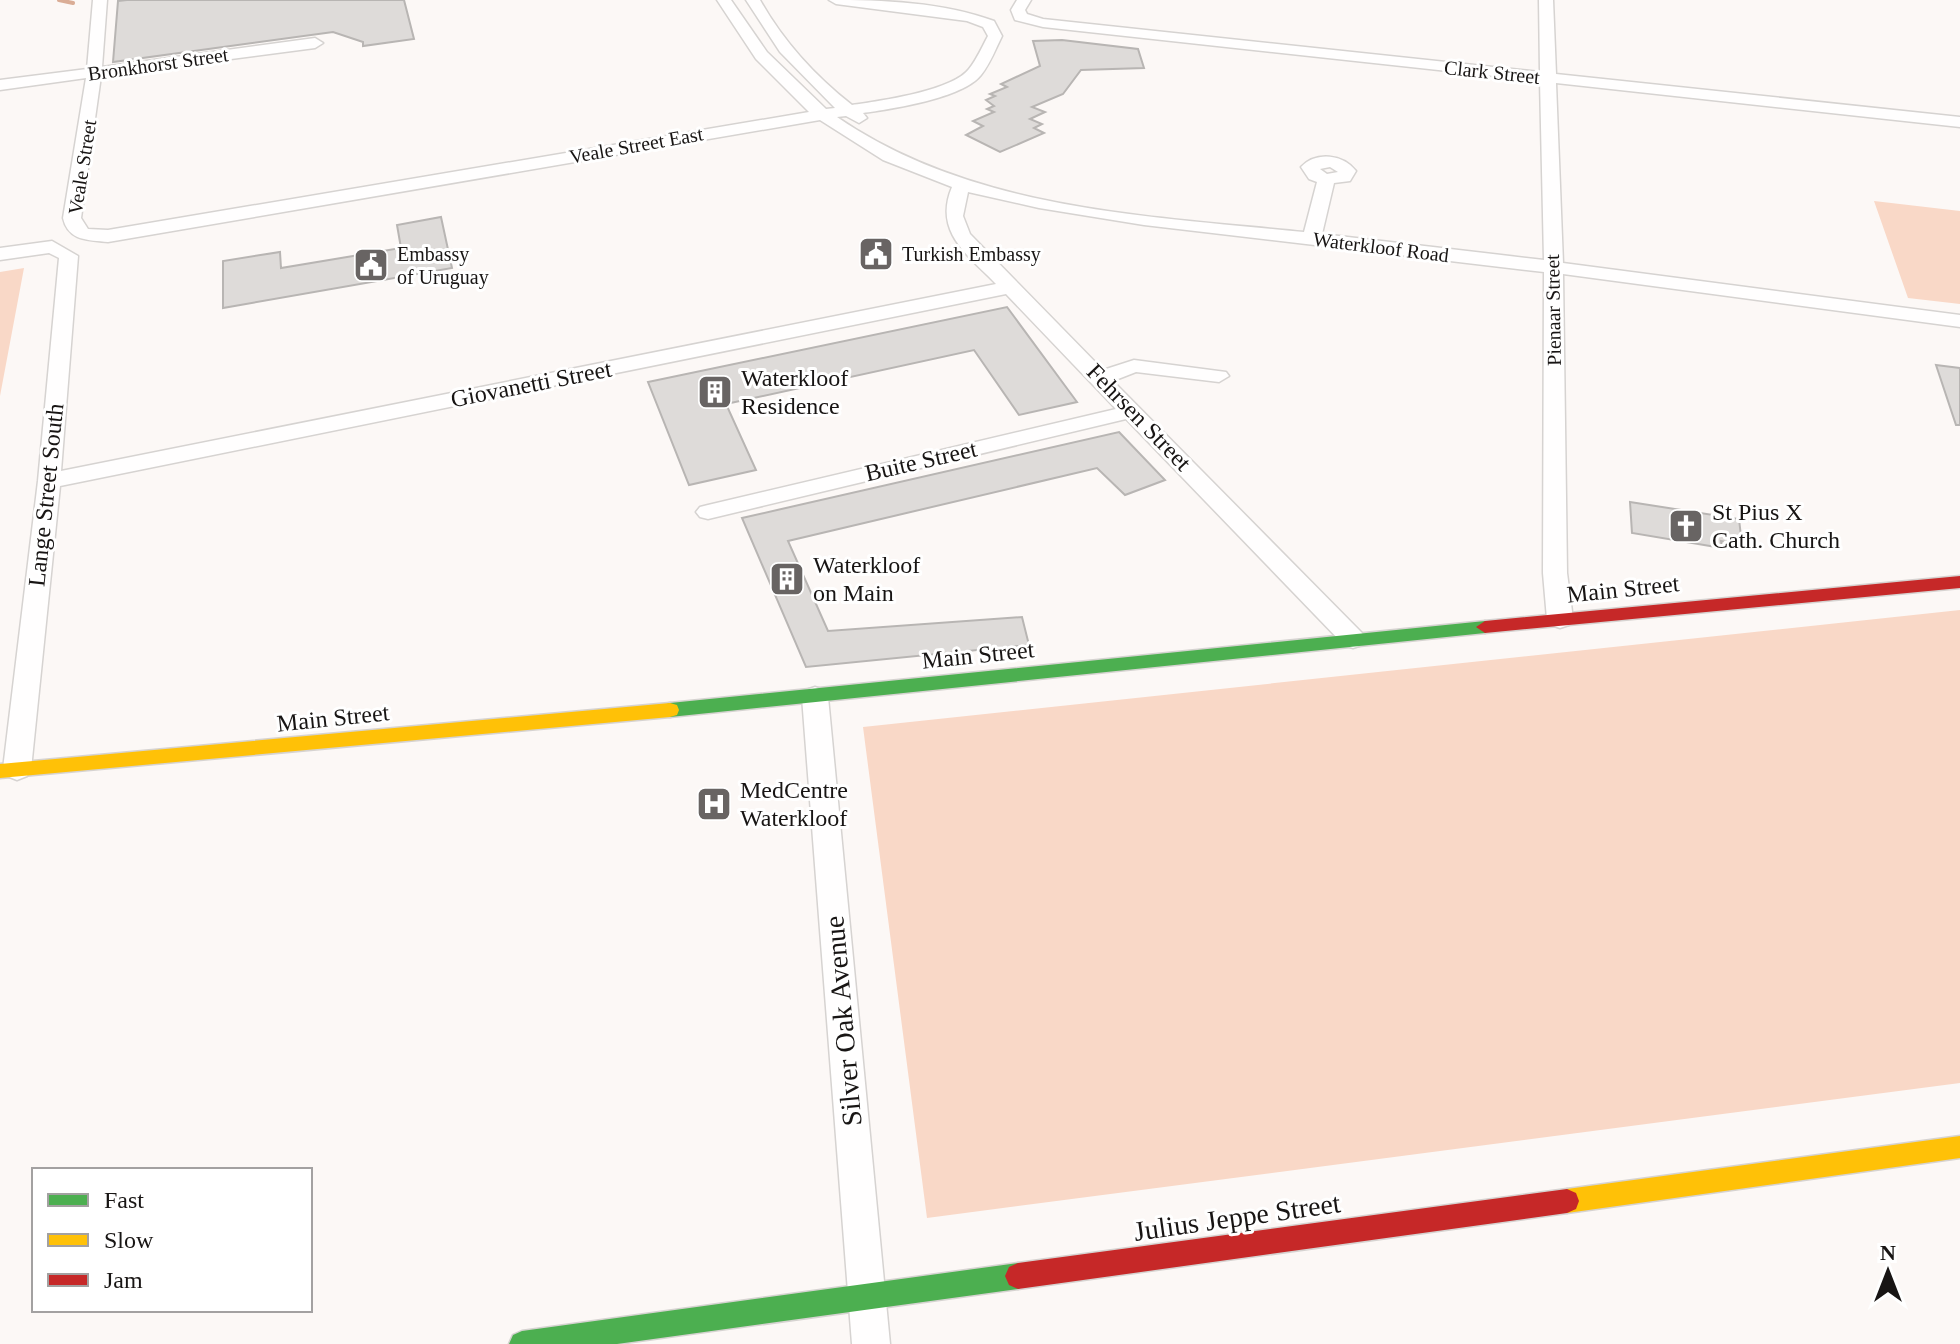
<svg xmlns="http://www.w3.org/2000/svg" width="1960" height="1344" font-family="Georgia,serif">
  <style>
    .green { fill: #f9d8c7 }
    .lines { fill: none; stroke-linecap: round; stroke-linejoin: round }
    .stream { stroke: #daad96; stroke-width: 4 }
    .building { fill: #dedbd9; stroke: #b8b5b3; stroke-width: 2 }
    .street-casing { stroke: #d6d3d1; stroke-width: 3 }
    .fast-casing { stroke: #d6d3d1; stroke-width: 3 }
    .slow-casing { stroke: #d6d3d1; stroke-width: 3 }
    .jam-casing { stroke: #d6d3d1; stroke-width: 3 }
    .street { fill: #fffefe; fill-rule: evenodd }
    .fast { fill: #4caf50; fill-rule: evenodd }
    .slow { fill: #ffc107; fill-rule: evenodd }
    .jam { fill: #c62828; fill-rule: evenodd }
    .labels { text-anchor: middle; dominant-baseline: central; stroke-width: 6; stroke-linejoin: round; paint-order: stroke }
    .far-street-label { font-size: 20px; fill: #181514; stroke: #fff }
    .far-poi-label { font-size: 20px; fill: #181514; stroke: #fff; text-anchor: start }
    .poi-label { font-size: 24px; fill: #181514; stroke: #fff; text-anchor: start }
    .street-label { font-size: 24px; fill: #181514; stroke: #fff }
    .near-street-label { font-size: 28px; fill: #181514; stroke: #fff }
  </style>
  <rect width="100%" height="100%" fill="#fcf8f6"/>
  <path class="green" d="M 1874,201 L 1960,211 L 1960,304 L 1908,298 Z
    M 24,268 L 0,396 L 0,272 Z
    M 1960,610 L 1960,1083 L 927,1218 L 863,727 Z"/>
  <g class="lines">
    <path class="stream" d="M 59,0 L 73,3"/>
  </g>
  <path class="building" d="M 127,0 L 404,0 L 414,39 L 363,46 L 363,42 L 333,32 L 113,62 L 118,1 Z
    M 1062,40 L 1138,49 L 1144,68 L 1081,70 L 1063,94 L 1032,107 L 1045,112 L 1030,119 L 1042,124 L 1034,128 L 1044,133 L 1000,152 L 966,135 L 983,126 L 973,121 L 994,112 L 987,109 L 994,106 L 986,100 L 995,96 L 990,94 L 1007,87 L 1001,84 L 1040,66 L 1033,41 Z
    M 441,217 L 452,268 L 223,308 L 223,261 L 280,252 L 281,268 L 401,248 L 397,225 Z
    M 1007,307 L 1077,402 L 1019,415 L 974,350 L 726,404 L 756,470 L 689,485 L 648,382 Z
    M 1936,365 L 1960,368 L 1960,425 L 1956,425 Z
    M 1119,432 L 1165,480 L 1125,495 L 1097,468 L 788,541 L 828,631 L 1022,617 L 1029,645 L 806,667 L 742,518 Z
    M 1630,502 L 1739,519 L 1742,545 L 1721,541 L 1722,548 L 1632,533 Z"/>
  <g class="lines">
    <g class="street-casing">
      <path id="street" d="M 93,0 L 107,0 L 102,67 L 315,38 L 323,43 L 315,48 L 101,76 L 81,218 L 88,229 L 108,230 L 809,112 L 756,59 L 717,0 L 731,0 L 767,52 L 826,109 L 835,108 L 780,52 L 746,0 L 760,0 C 783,41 815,76 852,105 C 880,101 952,91 969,69 C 977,59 982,47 988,36 L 983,27 L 967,21 L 836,4 L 829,0 C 883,0 943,2 994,21 L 1002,36 C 996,48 990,64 981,75 C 963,98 892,109 863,113 L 867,118 L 859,123 L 846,116 L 837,117 C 972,210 1146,216 1304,232 L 1317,182 L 1309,179 L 1301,167 C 1316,151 1343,154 1356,171 L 1350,181 L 1334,183 L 1322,234 L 1544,260 L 1540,81 L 1043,27 L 1015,20 L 1011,10 L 1017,0 L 1031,0 L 1025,10 L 1027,14 L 1043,19 L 1540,72 L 1539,0 L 1553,0 L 1556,74 L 1960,117 L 1960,127 L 1556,83 L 1563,263 L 1960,315 L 1960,327 L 1563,274 L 1567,573 L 1573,619 L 1569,625 L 1560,628 L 1551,625 L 1547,619 L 1543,573 L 1544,272 L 1144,225 L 1039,208 L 968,192 L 963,216 L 970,234 L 1103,370 L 1134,360 L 1226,372 L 1229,376 L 1219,382 L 1136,372 L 1113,381 L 1362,633 L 1366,639 L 1362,645 L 1353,648 L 1344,645 L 1126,419 L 708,519 L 700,517 L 696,512 L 700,507 L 708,505 L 1116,409 L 1006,294 L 60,486 L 31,769 L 27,776 L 17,780 L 7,776 L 3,769 L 38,481 L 59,258 L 49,253 L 0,260 L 0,248 L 52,241 L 78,256 L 61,471 L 996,284 C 968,255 933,232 952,187 L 883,160 L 820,120 L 108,242 C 88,240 68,241 63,218 L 86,78 L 0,90 L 0,80 L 87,69 ZM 1330,167 L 1338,172 L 1327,174 L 1320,169 Z
        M 815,687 L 824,690 L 828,697 L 890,1344 L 852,1344 L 802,697 L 806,690 Z"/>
    </g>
    <g class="fast-casing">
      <path id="fast" d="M 1485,621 L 1494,627 L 1485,633 L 670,717 L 663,715 L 661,710 L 663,705 L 670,703 Z
        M 1018,1263 L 1027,1267 L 1031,1276 L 1027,1285 L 1018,1289 L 617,1344 L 509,1344 L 513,1335 L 522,1331 Z"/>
    </g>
    <g class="slow-casing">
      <path id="slow" d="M 670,703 L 677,705 L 679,710 L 677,715 L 670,717 L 0,778 L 0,764 Z
        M 1960,1136 L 1960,1158 L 1567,1213 L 1558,1209 L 1555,1201 L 1558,1193 L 1567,1189 Z"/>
    </g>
    <g class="jam-casing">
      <path id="jam" d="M 1960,576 L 1960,588 L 1485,633 L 1476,627 L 1485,621 Z
        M 1567,1189 L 1576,1193 L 1579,1201 L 1576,1209 L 1567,1213 L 1018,1289 L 1009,1285 L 1005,1276 L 1009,1267 L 1018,1263 Z"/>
    </g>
    <use href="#street" class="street"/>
    <use href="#fast" class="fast"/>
    <use href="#slow" class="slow"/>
    <use href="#jam" class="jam"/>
  </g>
  <defs>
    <g id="civic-square" transform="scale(1.8)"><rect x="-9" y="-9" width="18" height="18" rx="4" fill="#686463" stroke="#fff"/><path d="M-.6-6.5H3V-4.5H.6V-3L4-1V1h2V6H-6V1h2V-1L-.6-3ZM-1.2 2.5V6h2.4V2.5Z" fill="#fff"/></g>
    <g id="building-square" transform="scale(1.8)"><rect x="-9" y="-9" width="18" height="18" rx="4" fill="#686463" stroke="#fff"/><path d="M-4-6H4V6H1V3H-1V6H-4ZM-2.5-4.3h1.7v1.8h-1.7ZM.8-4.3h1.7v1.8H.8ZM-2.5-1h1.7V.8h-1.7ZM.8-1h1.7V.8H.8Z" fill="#fff"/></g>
    <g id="church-square" transform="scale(1.8)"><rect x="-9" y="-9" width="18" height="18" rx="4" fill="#686463" stroke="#fff"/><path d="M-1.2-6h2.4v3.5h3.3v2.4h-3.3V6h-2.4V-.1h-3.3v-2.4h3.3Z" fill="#fff"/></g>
    <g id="hospital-square" transform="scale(1.8)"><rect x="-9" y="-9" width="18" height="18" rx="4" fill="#686463" stroke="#fff"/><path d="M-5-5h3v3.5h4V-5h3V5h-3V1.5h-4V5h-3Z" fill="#fff"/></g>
  </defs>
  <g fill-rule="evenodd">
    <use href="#civic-square" x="876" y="254"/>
    <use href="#civic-square" x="371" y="265"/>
    <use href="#building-square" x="715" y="392"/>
    <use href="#church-square" x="1686" y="526"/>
    <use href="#building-square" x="787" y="579"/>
    <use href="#hospital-square" x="714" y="804"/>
  </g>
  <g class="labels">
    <g class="far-street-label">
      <text transform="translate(158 64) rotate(-8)">Bronkhorst Street</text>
      <text transform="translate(1492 72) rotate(6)">Clark Street</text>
      <text transform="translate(636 145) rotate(-10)">Veale Street East</text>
      <text transform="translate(82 167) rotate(-81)">Veale Street</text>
      <text transform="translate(1381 247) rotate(7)">Waterkloof Road</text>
      <text transform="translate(1553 310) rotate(-91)">Pienaar Street</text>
    </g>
    <g class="far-poi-label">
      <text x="397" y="254">Embassy<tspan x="397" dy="23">of Uruguay</tspan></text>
      <text x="902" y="254">Turkish Embassy</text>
    </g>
    <g class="poi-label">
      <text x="741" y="378">Waterkloof<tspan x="741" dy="28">Residence</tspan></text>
      <text x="1712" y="512">St Pius X<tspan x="1712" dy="28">Cath. Church</tspan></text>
      <text x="813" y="565">Waterkloof<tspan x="813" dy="28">on Main</tspan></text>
      <text x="740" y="790">MedCentre<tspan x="740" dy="28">Waterkloof</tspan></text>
    </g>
    <g class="street-label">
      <text transform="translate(531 384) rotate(-11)">Giovanetti Street</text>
      <text transform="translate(1139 417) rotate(46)">Fehrsen Street</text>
      <text transform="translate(921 461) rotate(-13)">Buite Street</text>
      <text transform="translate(46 495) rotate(-84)">Lange Street South</text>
      <text transform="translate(1623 589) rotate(-6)">Main Street</text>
      <text transform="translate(978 655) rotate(-6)">Main Street</text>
      <text transform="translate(333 718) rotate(-6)">Main Street</text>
    </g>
    <g class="near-street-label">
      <text transform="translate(843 1021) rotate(-95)">Silver Oak Avenue</text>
      <text transform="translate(1237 1217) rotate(-8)">Julius Jeppe Street</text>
    </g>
  </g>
  <rect x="32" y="1168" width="280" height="144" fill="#ffffff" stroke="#a3a1a1" stroke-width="2"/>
  <rect x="48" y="1194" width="40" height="12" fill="#4caf50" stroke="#a3a1a1" stroke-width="2"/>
  <text x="104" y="1208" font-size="24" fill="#181514">Fast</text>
  <rect x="48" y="1234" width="40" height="12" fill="#ffc107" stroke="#a3a1a1" stroke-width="2"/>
  <text x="104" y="1248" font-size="24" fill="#181514">Slow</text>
  <rect x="48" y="1274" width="40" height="12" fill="#c62828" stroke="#a3a1a1" stroke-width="2"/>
  <text x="104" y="1288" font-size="24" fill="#181514">Jam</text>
  <g transform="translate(1888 1272)" stroke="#ffffff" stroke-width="6" paint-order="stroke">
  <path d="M0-6L14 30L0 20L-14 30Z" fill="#181514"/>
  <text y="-12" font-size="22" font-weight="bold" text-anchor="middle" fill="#181514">N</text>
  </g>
</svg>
